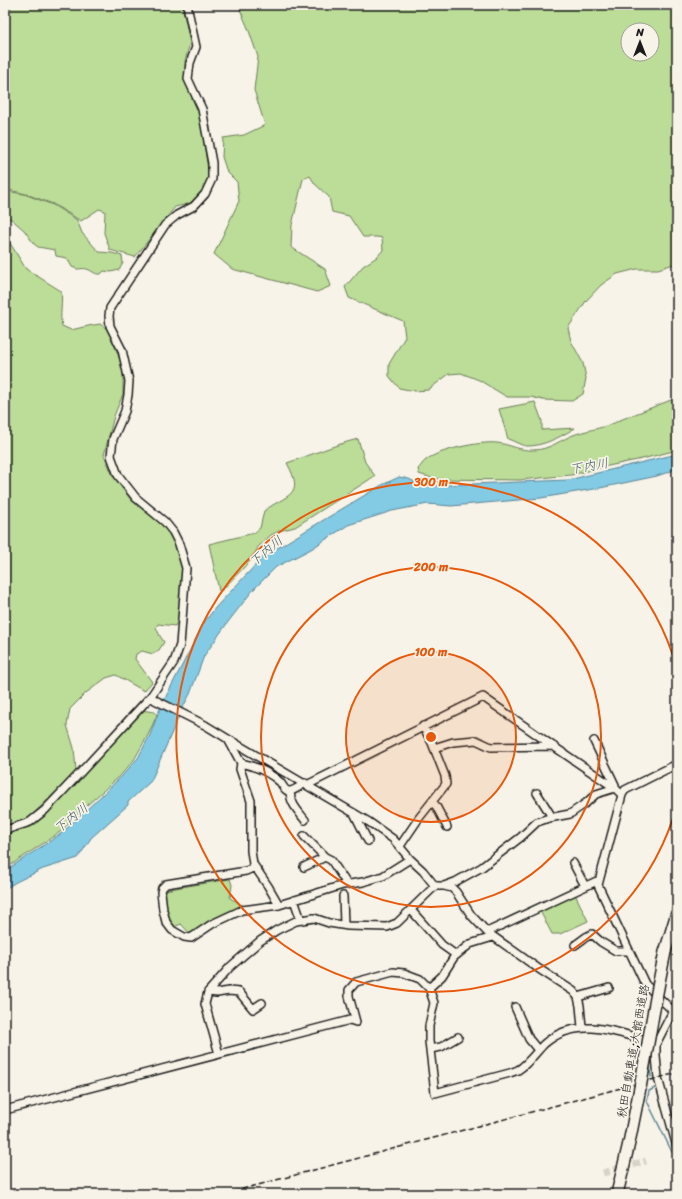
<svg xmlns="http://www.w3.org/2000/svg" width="682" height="1199" font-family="Sriracha,'Klee One',sans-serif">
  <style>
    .green { fill: #bbdd97; stroke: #6c7c5a; fill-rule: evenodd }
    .water { fill: #83cae4; stroke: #5a8494 }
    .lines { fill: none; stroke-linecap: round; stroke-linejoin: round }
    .stream { stroke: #5a8494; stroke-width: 1.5 }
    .minor-tunnel { stroke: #d6d3c9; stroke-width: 7; stroke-dasharray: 7 3.5; stroke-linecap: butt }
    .minor-casing { stroke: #1c1c1c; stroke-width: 10 }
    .highway-casing { stroke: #1c1c1c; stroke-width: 14 }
    .minor { stroke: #f7f3e8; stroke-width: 7 }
    .highway { stroke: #f7f3e8; stroke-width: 11 }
    .rail { stroke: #1c1c1c; stroke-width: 1.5; stroke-dasharray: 6 3; stroke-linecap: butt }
    .highway-bridge-casing { stroke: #1c1c1c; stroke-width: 14; stroke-linecap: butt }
    .highway-bridge { stroke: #f7f3e8; stroke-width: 11 }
    .ring { fill: none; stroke: #e8590c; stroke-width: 2 }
    .labels { text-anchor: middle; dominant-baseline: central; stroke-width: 3.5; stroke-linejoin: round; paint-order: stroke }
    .street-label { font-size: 12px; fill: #1c1c1c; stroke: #f7f3e8 }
    .water-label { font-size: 13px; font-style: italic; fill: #405962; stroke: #f7f3e8 }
    .centre { fill: #e8590c; stroke: #f7f3e8; stroke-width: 2 }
    .ring-label { font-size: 12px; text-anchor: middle; font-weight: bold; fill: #e8590c; stroke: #f7f3e8; stroke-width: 3.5; stroke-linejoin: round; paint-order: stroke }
  </style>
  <rect width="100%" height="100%" fill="#f7f3e8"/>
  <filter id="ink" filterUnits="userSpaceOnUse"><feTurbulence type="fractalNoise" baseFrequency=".025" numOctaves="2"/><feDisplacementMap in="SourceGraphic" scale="8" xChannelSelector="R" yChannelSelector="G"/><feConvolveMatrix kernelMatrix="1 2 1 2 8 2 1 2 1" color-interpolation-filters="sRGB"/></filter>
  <g filter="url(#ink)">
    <path class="green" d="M 5,5 L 182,5 L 190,43 L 185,61 L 185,79 L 199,110 L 209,177 L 203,191 L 192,203 L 175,207 L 135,257 L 110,250 L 104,233 L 105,211 L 99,209 L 81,221 L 53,204 L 26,194 L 5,189 Z
      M 239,5 L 677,5 L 677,263 L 658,269 L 637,269 L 617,274 L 601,285 L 586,301 L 568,328 L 571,341 L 583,363 L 586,378 L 583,394 L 572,401 L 543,400 L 531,397 L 507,397 L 479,380 L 461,373 L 449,374 L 428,390 L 415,391 L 399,388 L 389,376 L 389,364 L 405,337 L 403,321 L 349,298 L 345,287 L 363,266 L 377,257 L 383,250 L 382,238 L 377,237 L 363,237 L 349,216 L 332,212 L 329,197 L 315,184 L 310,176 L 303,179 L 292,225 L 291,247 L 325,269 L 331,286 L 317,292 L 232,269 L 214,254 L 239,201 L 237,182 L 227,172 L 222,157 L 223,138 L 244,135 L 265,125 L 254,90 L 258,57 L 248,28 L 239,7 ZM 628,30 L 652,30 L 652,54 L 628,54 Z
      M 5,191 L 24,194 L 53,205 L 77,220 L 82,233 L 99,252 L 112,253 L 122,256 L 123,263 L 119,270 L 111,272 L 104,271 L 101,274 C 95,275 93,271 87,269 C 83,268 81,269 77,269 L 72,267 L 67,258 L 56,256 L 55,250 L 38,247 L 34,244 L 24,230 L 10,218 L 5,225 Z
      M 5,235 L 26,269 L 61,291 C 63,303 59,315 62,326 L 71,330 L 88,326 L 100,324 L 109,330 L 123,369 L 123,394 L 114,416 L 104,455 L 113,476 L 131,500 L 160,522 L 174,539 L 182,561 L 181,586 L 178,620 L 175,626 L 158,624 L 156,627 L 160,636 L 164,642 L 159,650 L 153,654 L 142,651 L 136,654 L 135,659 L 152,682 L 144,691 L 116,675 L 106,678 L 86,693 L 70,709 L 67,725 L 74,748 L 76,770 L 74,774 L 27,820 L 12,825 L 5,823 Z
      M 671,400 L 677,401 L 677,450 L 642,459 L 608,466 L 571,475 L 520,480 L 435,479 L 419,474 L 418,469 C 421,466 423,462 426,460 C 438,450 481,441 497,443 C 509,444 520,451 533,450 C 550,450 561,439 576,434 C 591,429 606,428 620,420 Z
      M 535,402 L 542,421 L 542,430 L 575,428 C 562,436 542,447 526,446 C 520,445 514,441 508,439 L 499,409 Z
      M 358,439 L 365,462 L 375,476 L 295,527 L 279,531 L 271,535 L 258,547 L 253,558 L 222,590 L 219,591 L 209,544 L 254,533 L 260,528 L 264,511 C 286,494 306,497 287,463 C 311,455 334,445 358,439 Z
      M 140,710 L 155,712 L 157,715 L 148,735 L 134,760 L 120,776 L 86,806 L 60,832 L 5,869 L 5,834 L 31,825 Z
      M 230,879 L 232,885 L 230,898 L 246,907 L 192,936 L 181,924 L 174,927 L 168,920 L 164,890 Z
      M 575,894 L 588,921 L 560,934 L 552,934 L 540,911 Z"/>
    <path class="water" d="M 677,454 L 677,469 L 657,476 L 600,488 L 541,498 L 451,506 L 428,504 L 392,511 L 348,525 L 311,549 L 276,567 L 253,590 L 228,622 L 204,656 L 190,694 L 182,709 L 151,781 L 128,802 L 128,805 L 91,838 L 78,858 L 43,869 L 16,882 L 5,889 L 5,871 L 62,833 L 122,776 L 138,758 L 150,735 L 160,708 L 205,621 L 216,607 L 263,557 L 292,539 L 380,486 L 399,477 L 409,479 L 423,486 L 568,480 Z"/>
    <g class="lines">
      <path class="stream" d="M 672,1019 L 677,1015
        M 651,1057 L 650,1067 L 651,1077
        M 655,1088 L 649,1091 L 647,1101 L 672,1152
        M 675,1158 L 677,1162"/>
      <path class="minor-tunnel" d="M 603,1173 L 646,1161"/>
      <g class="minor-casing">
        <path id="minor" d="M 151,696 L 155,700 L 205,725 L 228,739 L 369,822 L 393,839 L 410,859 L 423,871 L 435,886
          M 228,739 L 241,763 L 240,769 L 251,801 L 251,851 L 253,864 L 268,886 L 279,905
          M 594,741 L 615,785 L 615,788
          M 434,748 L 453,742 L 476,740 L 491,747 L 553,746
          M 241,763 C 255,766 269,772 280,782 C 282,784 284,790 288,791 C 293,792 300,786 305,783
          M 307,785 L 483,697 L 553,746 L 615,788 L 622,795
          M 290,791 C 290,803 298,811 305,820
          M 537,793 L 552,817
          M 432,801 L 436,806 L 447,827
          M 354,813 L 368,841
          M 5,831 L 9,829 L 30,822 L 45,810 L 80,773 L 151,696 L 174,662 L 180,645 L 186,568 L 179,544 L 173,532 L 165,522 L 136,498 L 118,475 L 111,456 L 113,439 L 125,411 L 128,395 L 129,381 L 122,350 L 110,326 L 109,316 L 110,308 L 165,225 L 177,215 L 194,206 L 205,194 L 212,179 L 212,163 L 202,109 L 188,79 L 190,63 L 196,47 L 188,10 L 188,5
          M 304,836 L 325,857
          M 400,846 L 419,818 L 446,784 L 445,776 L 432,743 L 423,726
          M 573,863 L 585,886
          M 255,867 L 246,871 L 166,884 L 162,888 L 161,892 L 163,910 L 166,922 L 172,930 L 184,937 L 191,938 L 212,924 L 242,910 L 279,905 L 343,885 L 363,882 L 383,876 L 410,859
          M 304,867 L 325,857 L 331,860 L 347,884
          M 444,886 L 455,882 L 482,867 L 521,837 L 537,822 L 549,818 L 570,814 L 586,803 L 596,794 L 615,788
          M 343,896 L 344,925
          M 294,900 L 301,920
          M 411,910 L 442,945 L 456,955
          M 487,932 L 599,880
          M 575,945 L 586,937 L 592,934 L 601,942 L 616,951 L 629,951
          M 429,988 L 442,976 L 454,957 L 470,944 L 493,937
          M 208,992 L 217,993 L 229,991 L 239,992 L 253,1009 L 262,1003
          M 578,997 L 609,988
          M 515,1007 L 529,1039 L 538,1050
          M 677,1007 L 673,1011 L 656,1044 L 656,1056 L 658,1078 L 677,1147
          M 673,1011 L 645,984 L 598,885 L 622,795 L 625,790 L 677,764
          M 356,1022 L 349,996 L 349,990 L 356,982 L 393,972 L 404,973 L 420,979 L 429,988 L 434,1003 L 429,1026 L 429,1041 L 435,1093 L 510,1073 C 512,1072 516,1071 518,1070 C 528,1064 536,1052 544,1044 C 577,1014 620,1033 656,1044
          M 430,1049 L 441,1047 L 458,1037
          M 219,1054 L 205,1004 L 208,992 L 230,967 L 260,941 L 277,930 L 296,921 L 314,918 L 329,923 L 348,926 L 387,927 L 397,923 L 435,886 L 444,886 L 452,888 L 456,892 L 471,915 L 487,932 L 539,969 L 573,991 L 578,997 L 580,1006 L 582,1027
          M 5,1110 L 350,1020 L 356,1022"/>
      </g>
      <g class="highway-casing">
        <path id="highway" d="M 665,952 L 677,913
          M 617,1194 L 629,1143 L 639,1093"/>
      </g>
      <use href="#minor" class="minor"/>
      <use href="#highway" class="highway"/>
      <path class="rail" d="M 224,1194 L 677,1073"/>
      <g class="highway-bridge-casing">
        <path id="highway-bridge" d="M 639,1093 C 648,1046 655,999 665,952"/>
      </g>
      <use href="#highway-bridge" class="highway-bridge"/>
    </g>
  </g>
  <circle cx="431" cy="737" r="85" fill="#e8590c" fill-opacity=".12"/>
  <g class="ring">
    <circle cx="431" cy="737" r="85"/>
    <circle cx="431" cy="737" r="170"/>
    <path d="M677 805A255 255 0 1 1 677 669"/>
  </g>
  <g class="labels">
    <g class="street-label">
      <text transform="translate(633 1051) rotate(-80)">秋田自動車道;大館西道路</text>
    </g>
    <g class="water-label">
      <text transform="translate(589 466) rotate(-10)">下内川</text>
      <text transform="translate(266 551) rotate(-40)">下内川</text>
      <text transform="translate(71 818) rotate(-38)">下内川</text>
    </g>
  </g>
  <circle cx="431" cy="737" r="6" class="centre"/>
  <g class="ring-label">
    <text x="431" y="486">300 m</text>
    <text x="431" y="571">200 m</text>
    <text x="431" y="656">100 m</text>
  </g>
  <rect width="682" height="1199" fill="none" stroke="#f7f3e8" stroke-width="20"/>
  <rect x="10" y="10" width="662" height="1179" fill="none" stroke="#1c1c1c" stroke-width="1.5" filter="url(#ink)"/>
  <g transform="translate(640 42)"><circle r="19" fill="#f7f3e8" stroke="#9f9d96"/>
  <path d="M0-3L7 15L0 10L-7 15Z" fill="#1c1c1c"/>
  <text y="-6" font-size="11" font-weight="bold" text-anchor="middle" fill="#1c1c1c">N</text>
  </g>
</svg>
